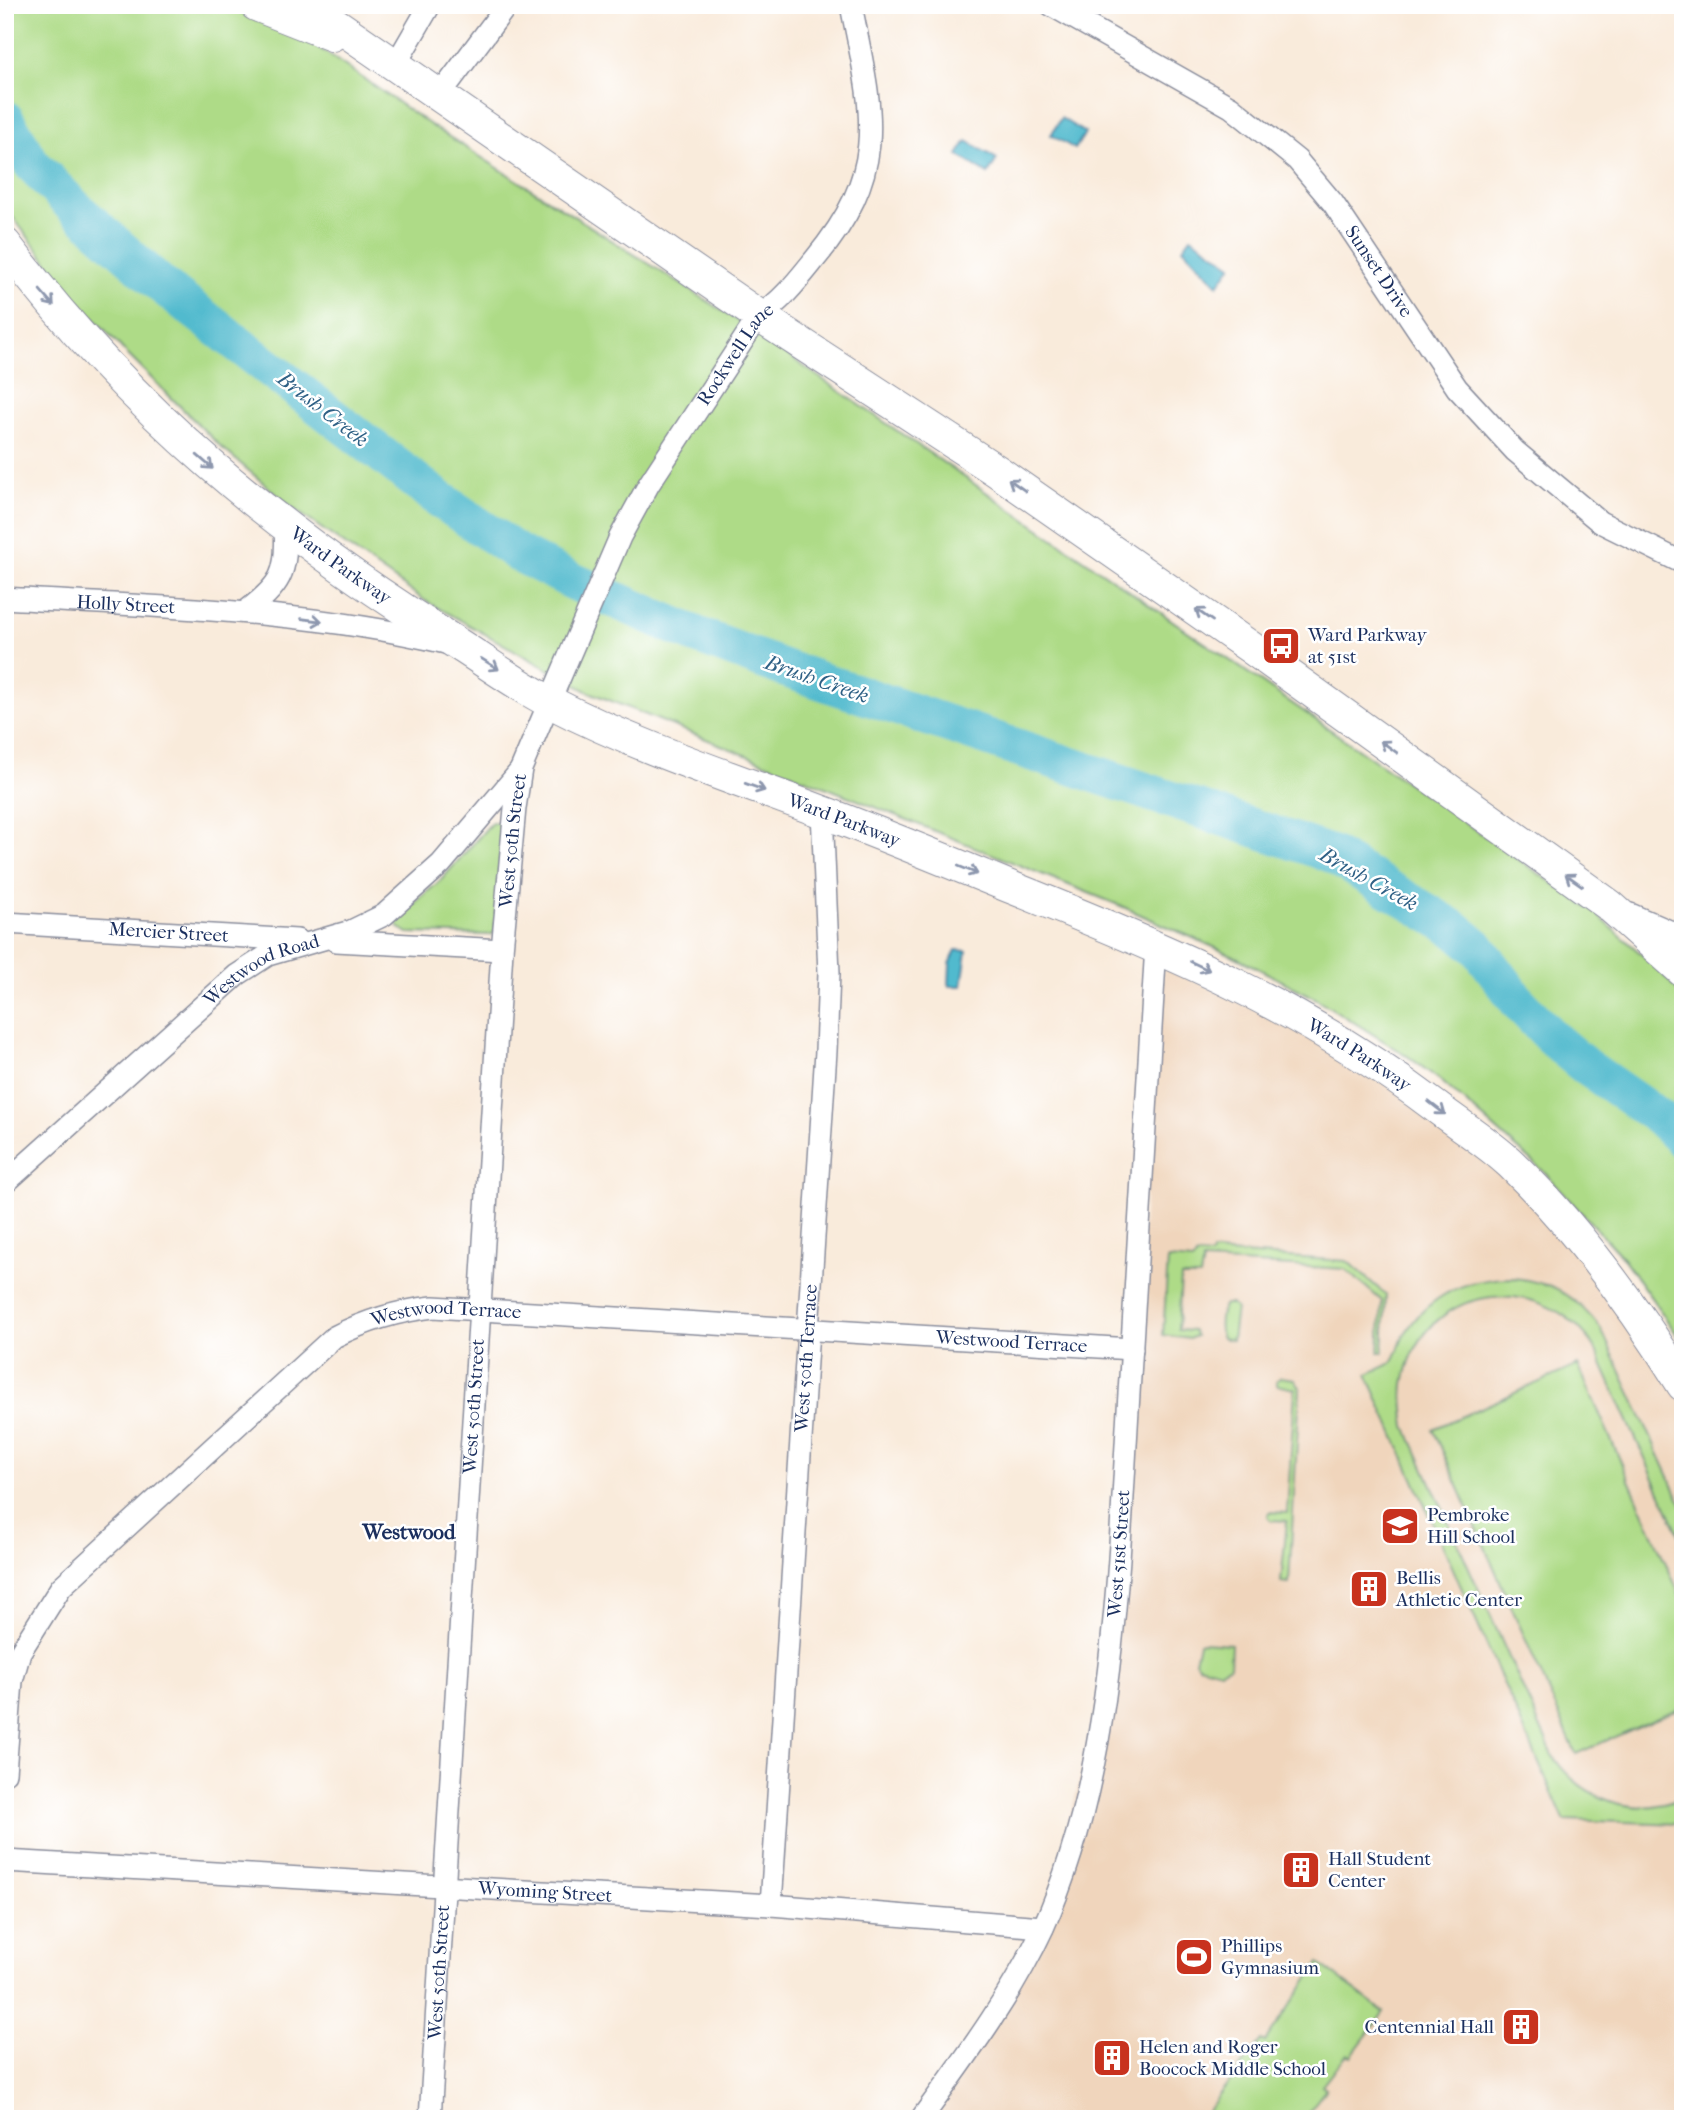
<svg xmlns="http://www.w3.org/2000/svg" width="1688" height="2124" font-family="'IM FELL French Canon',serif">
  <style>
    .built { fill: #f0d5bc }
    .green { fill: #aedb87; stroke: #648572; stroke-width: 2 }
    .water { fill: #51bace; stroke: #367496; stroke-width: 2 }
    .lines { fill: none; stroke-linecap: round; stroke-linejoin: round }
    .river { stroke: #51bace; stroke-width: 38 }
    .minor-casing { stroke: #8a8d9c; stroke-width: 24 }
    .highway-casing { stroke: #8a8d9c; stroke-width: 34 }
    .minor { stroke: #fff; stroke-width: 21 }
    .highway { stroke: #fff; stroke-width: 32 }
    .oneway { stroke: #8d97ae }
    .labels { text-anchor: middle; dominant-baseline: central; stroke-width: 5; stroke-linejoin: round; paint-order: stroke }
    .street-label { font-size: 19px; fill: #1b2f5e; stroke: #fff }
    .poi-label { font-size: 19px; fill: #1b2f5e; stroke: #fff; text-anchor: start }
    .water-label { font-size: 21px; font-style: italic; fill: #2e6085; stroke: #fff }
    .neighbourhood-label { font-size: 21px; font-weight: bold; fill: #1b2f5e; stroke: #fff }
  </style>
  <rect width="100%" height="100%" fill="#fff"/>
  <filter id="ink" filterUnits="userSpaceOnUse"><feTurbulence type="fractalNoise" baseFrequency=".0143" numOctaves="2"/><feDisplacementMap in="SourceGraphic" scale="14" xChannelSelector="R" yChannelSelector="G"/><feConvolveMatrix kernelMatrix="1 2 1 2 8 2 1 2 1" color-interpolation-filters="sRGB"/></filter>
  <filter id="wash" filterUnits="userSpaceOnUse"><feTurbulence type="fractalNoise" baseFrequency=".00686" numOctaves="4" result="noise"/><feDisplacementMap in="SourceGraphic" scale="28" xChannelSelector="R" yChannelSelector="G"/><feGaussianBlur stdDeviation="1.57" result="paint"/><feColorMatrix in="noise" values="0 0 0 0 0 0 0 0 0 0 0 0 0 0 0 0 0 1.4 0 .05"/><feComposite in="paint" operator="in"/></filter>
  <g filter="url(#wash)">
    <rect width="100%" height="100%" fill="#f9ebdb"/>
    <path class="built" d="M 1164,967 L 1393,1075 L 1509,1162 L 1683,1385 L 1683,2119 L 914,2119 L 1043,1927 L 1107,1668 Z"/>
    <path class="green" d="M 5,5 L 269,5 L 309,41 L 432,126 L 728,314 L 1593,911 L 1655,966 L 1683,996 L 1683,1343 L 1623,1258 L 1542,1170 L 1441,1081 L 1406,1055 L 1315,998 L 1234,956 L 1121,906 L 589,692 L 424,600 L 295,510 L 221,447 L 128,355 L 71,293 L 5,207 Z
      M 492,822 L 499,823 L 502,830 L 495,932 L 491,935 L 408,933 L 398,927 L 397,918 L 442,879 Z
      M 1212,1252 L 1347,1261 L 1386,1295 L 1383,1352 L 1379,1352 L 1382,1301 L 1345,1269 L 1203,1261 L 1200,1277 L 1181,1277 L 1178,1330 L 1193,1331 L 1196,1336 L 1189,1339 L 1163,1335 L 1168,1259 L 1193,1261 L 1198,1255 L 1211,1256 Z
      M 1513,1278 C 1553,1282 1577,1297 1601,1329 L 1683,1507 L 1683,1543 L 1593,1344 C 1541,1272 1429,1282 1406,1374 C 1401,1392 1404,1409 1406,1427 L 1554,1758 C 1583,1799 1636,1820 1683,1797 L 1683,1824 L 1564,1820 L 1367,1374 C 1373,1371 1387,1367 1392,1362 C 1398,1355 1400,1340 1406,1332 C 1431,1293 1468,1278 1513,1278 Z
      M 1225,1304 L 1231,1304 L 1236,1308 L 1232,1340 L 1222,1338 C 1218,1330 1219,1311 1225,1304 Z
      M 1578,1365 L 1683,1602 L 1683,1707 L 1576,1754 L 1433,1429 Z
      M 1281,1377 L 1295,1379 L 1300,1388 L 1289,1583 L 1281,1582 L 1287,1521 L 1271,1520 L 1268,1516 L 1269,1512 L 1287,1513 L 1295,1389 L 1277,1385 L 1277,1380 Z
      M 1202,1642 L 1231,1644 L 1230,1666 L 1220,1671 L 1198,1665 L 1195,1661 L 1199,1643 Z
      M 1319,1963 L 1384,2012 L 1351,2056 L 1347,2054 L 1322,2086 L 1326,2089 L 1303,2119 L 1206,2119 L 1203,2117 L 1261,2040 L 1265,2042 Z"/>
    <path class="water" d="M 1061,118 L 1085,133 L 1075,149 L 1051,135 Z
      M 967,141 L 997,159 L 988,174 L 958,155 Z
      M 1191,237 L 1232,265 L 1218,285 L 1183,248 Z
      M 956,950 L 967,951 L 962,986 L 949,986 L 950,964 Z"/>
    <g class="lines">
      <path class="river" d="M 5,119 L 32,164 L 75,208 L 164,287 L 438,498 L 518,553 L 572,581 L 696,635 L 789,670 L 1331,854 L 1455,929 L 1478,948 L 1519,1003 L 1552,1038 L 1585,1066 L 1660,1118 L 1683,1140"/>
    </g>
  </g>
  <g filter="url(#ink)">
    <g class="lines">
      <g class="minor-casing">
        <g id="minor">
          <path id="s1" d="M 1051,5 L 1231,107 L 1297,160 L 1333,203 L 1457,388 L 1515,451 L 1600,522 L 1683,563"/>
          <path d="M 394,67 L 430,5"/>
          <path d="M 439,96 L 507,5"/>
          <path id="s2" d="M 5,598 C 153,607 301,609 446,643"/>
          <path d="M 245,612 C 281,585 288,573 285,528"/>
          <path d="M 1630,914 L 1683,937"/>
          <path id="s3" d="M 5,923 L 297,940"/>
          <path d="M 336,941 L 502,950"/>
          <path id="s4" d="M 5,1183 L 237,975 L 268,955 L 351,931 L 384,915 L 441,864 L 520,771"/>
          <path id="s5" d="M 5,1773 L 12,1681 L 20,1652 L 61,1587 L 334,1337 C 367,1320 397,1311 433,1307 L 1132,1349"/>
          <path id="s6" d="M 5,1861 L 771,1905 L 1043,1927"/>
          <path id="s7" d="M 771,1905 L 826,1051 L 829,973 L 822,811"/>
          <path id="s8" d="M 430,2119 L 502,950 L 515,808 L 521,769 L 537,731 L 620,537 L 649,484 L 759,316 C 782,301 798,280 815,259 C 891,168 872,111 851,5"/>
          <path id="s9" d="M 921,2119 C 966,2057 1011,1997 1043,1928 C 1113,1774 1118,1577 1128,1410 C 1138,1255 1147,1100 1156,945"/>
        </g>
      </g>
      <g class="highway-casing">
        <g id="highway">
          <path d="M 256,5 L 332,35"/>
          <path d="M 308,5 L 759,316 L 997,471 L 1250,647 L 1609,905 L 1683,971"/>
          <path id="s10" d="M 5,244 C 133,413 275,530 453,641 C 485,661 517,685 550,702 C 637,747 730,777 820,811 C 885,835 949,862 1013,888 C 1166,949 1304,1007 1436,1107 C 1461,1126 1489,1143 1511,1164 C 1578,1229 1634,1306 1683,1385"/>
        </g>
      </g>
      <use href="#minor" class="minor"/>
      <use href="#highway" class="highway"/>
    </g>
    <defs><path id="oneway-shaft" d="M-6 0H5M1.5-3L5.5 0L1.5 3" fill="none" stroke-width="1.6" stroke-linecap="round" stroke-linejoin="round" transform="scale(1.75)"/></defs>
    <g class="oneway">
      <use href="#oneway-shaft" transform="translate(47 298) rotate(49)"/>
      <use href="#oneway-shaft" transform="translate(205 462) rotate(41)"/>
      <use href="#oneway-shaft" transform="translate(1017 485) rotate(-145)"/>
      <use href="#oneway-shaft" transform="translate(1204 615) rotate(-145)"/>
      <use href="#oneway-shaft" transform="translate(312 620) rotate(7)"/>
      <use href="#oneway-shaft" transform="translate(490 664) rotate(32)"/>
      <use href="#oneway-shaft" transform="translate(1389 747) rotate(-144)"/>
      <use href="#oneway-shaft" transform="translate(755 787) rotate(20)"/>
      <use href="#oneway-shaft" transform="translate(968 870) rotate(22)"/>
      <use href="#oneway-shaft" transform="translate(1574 880) rotate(-145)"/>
      <use href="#oneway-shaft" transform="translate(1200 966) rotate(25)"/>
      <use href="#oneway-shaft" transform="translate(1437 1108) rotate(37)"/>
    </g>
  </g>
  <defs>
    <g id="bus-square" transform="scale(2.0125)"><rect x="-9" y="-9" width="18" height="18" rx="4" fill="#c8321e" stroke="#fff"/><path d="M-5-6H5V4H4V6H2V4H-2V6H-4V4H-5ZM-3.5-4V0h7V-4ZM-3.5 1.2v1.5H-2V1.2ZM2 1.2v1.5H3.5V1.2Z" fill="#fff"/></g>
    <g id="school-square" transform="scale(2.0125)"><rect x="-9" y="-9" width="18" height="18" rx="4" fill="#c8321e" stroke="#fff"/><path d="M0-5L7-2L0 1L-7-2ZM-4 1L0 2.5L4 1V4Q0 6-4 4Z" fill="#fff"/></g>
    <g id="building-square" transform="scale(2.0125)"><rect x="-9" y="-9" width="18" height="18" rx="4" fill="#c8321e" stroke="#fff"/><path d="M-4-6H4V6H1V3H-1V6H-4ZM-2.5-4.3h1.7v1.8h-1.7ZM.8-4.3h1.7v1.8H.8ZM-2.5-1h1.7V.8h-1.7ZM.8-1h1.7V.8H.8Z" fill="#fff"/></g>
    <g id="stadium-square" transform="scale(2.0125)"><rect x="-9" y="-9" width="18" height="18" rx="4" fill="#c8321e" stroke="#fff"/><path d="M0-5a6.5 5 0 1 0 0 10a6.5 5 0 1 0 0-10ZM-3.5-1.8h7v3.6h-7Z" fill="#fff"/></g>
  </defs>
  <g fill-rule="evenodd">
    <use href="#bus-square" x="1281" y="646"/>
    <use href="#school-square" x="1400" y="1526"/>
    <use href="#building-square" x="1369" y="1589"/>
    <use href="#building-square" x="1301" y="1870"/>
    <use href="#stadium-square" x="1194" y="1957"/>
    <use href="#building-square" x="1521" y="2027"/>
    <use href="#building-square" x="1112" y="2058"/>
  </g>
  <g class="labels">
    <g class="street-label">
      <text stroke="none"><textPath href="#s1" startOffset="430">Sunset Drive</textPath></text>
      <text stroke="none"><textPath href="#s8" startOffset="1822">Rockwell Lane</textPath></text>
      <text stroke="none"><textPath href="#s10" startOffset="467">Ward Parkway</textPath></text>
      <text stroke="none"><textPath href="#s2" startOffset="121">Holly Street</textPath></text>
      <text stroke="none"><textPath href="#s10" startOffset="1034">Ward Parkway</textPath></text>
      <text stroke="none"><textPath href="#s8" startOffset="1281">West 50th Street</textPath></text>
      <text stroke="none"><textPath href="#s3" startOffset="164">Mercier Street</textPath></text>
      <text stroke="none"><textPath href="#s4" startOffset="336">Westwood Road</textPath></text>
      <text stroke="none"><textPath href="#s10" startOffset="1601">Ward Parkway</textPath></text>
      <text stroke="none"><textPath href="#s5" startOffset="686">Westwood Terrace</textPath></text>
      <text stroke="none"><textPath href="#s5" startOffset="1253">Westwood Terrace</textPath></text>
      <text stroke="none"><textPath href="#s7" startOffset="548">West 50th Terrace</textPath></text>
      <text stroke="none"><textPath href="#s8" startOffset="714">West 50th Street</textPath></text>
      <text stroke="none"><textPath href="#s9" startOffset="611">West 51st Street</textPath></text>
      <text stroke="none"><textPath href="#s6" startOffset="541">Wyoming Street</textPath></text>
      <text stroke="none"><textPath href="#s8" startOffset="147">West 50th Street</textPath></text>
    </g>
    <g class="poi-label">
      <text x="1308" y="635">Ward Parkway<tspan x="1308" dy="22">at 51st</tspan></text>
      <text x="1427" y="1515">Pembroke<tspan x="1427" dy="22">Hill School</tspan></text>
      <text x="1396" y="1578">Bellis<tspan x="1396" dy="22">Athletic Center</tspan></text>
      <text x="1328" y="1859">Hall Student<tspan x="1328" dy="22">Center</tspan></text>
      <text x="1221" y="1946">Phillips<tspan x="1221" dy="22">Gymnasium</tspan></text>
      <text x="1494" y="2027" text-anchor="end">Centennial Hall</text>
      <text x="1139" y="2047">Helen and Roger<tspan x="1139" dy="22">Boocock Middle School</tspan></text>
    </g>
    <g class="water-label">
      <text transform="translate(323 409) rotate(38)">Brush Creek</text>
      <text transform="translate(817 679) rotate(19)">Brush Creek</text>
      <text transform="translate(1369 879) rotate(29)">Brush Creek</text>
    </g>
    <g class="neighbourhood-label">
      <text x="409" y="1532">Westwood</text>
    </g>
  </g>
  <rect width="1688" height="2124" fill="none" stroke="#fff" stroke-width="28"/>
</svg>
